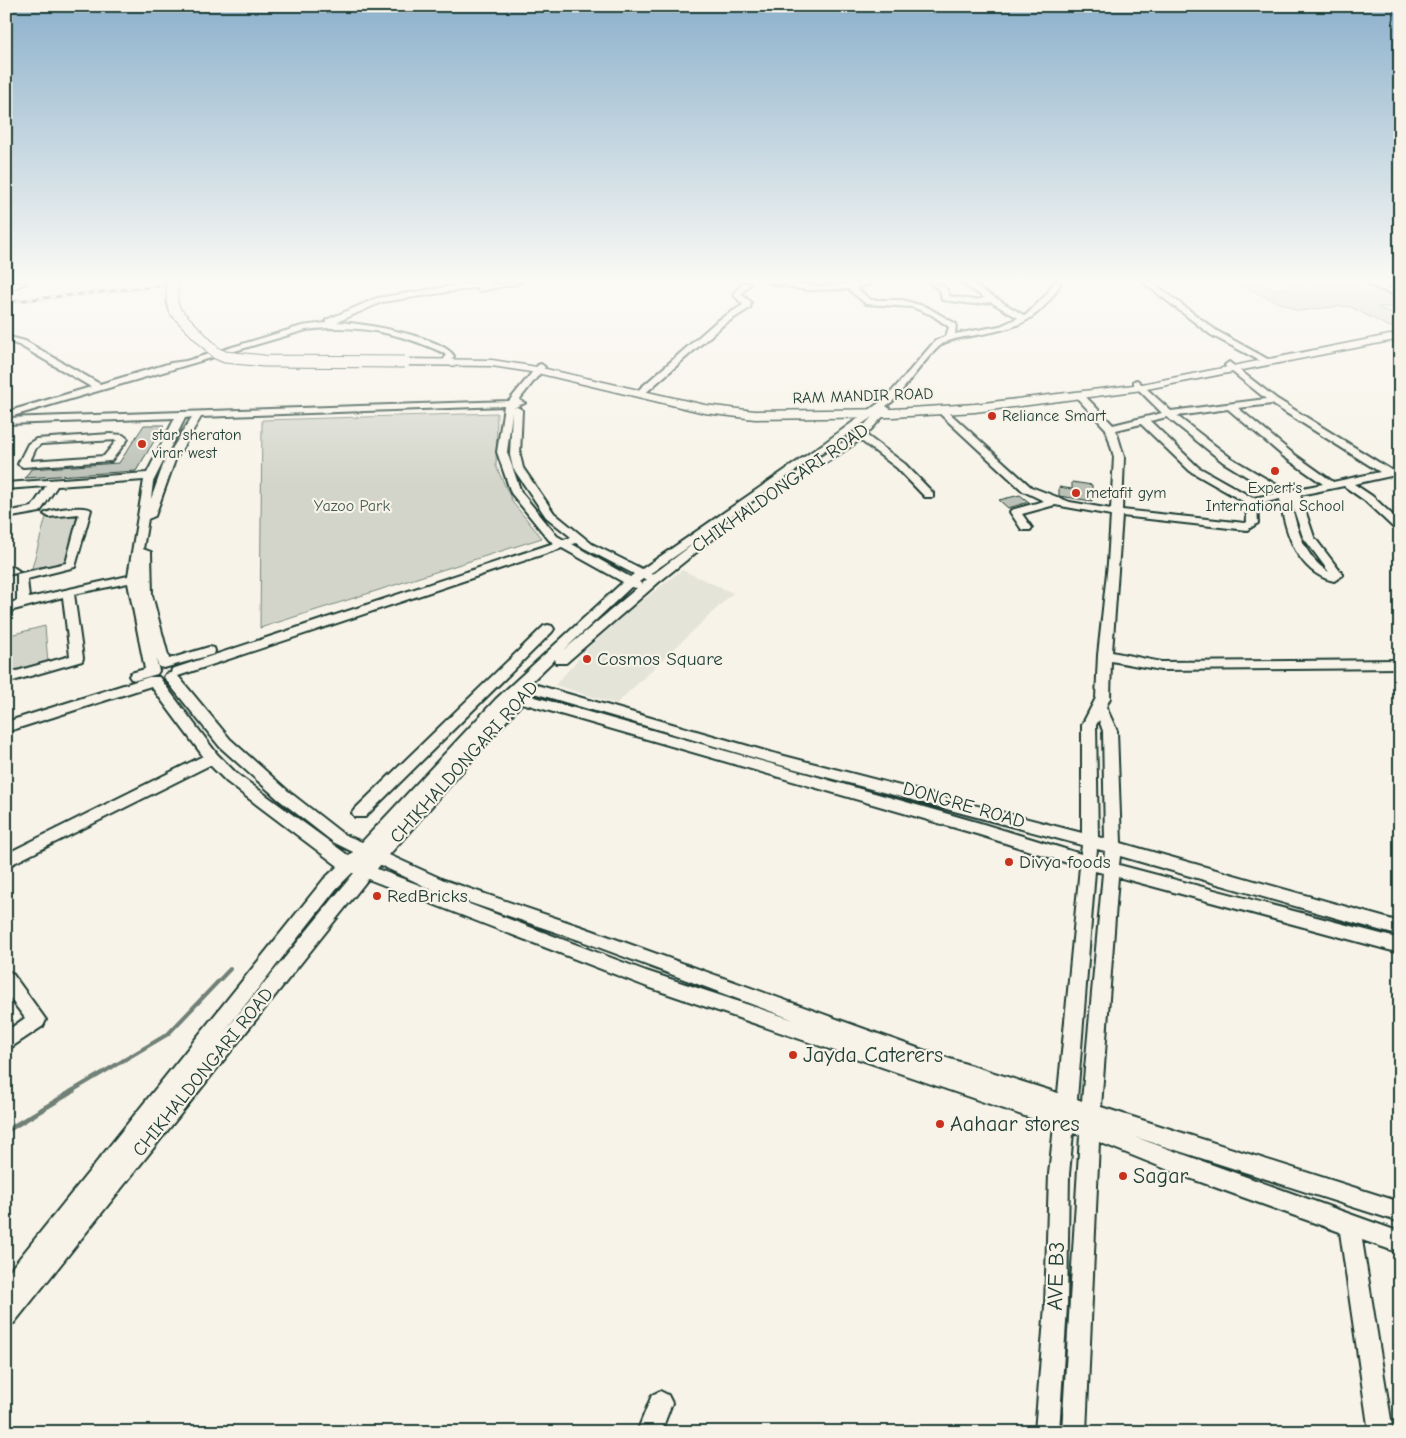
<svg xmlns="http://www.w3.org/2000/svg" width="1406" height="1438" font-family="'Comic Neue',sans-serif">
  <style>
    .built { fill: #e5e4d9 }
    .green { fill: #d3d5ca; stroke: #79897f }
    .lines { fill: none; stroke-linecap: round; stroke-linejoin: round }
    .stream-far1 { stroke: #6f8077; stroke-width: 4 }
    .stream { stroke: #6f8077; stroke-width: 5 }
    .building { fill: #bbc1b6; stroke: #1f3d34 }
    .minor-casing { stroke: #1f3d34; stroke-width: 4 }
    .major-casing { stroke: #1f3d34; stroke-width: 3 }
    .minor { fill: #f7f3e8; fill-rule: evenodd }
    .major { fill: #f7f3e8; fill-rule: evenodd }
    .rail-casing { stroke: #1f3d34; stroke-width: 3 }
    .rail { stroke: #f7f3e8; stroke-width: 2; stroke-dasharray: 5.5; stroke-linecap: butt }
    .major-bridge-casing { stroke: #1f3d34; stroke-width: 13; stroke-linecap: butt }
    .major-bridge { stroke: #f7f3e8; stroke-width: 11 }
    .poi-dot { fill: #c8321e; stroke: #f7f3e8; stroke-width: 2 }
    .labels { text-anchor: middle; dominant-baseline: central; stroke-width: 4.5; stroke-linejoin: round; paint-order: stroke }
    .far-street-label { font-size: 16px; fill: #1f3d34; stroke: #f7f3e8 }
    .far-poi-label { font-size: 16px; fill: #1f3d34; stroke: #f7f3e8; text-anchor: start }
    .far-park-label { font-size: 16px; fill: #435b52; stroke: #f7f3e8 }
    .street-label { font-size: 19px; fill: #1f3d34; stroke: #f7f3e8 }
    .poi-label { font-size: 19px; fill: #1f3d34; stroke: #f7f3e8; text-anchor: start }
    .near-poi-label { font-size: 22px; fill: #1f3d34; stroke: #f7f3e8; text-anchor: start }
    .near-street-label { font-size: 22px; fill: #1f3d34; stroke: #f7f3e8 }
  </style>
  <rect width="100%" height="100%" fill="#f7f3e8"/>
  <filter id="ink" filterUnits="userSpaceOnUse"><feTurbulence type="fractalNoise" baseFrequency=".02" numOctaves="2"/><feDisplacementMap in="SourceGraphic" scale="10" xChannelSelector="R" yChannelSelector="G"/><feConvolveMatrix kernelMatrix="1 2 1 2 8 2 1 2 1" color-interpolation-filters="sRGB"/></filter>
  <g filter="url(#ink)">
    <path class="built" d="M 682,570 L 733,593 L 616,704 L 555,685 L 589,647 L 632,608 Z"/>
    <path class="green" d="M 1235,283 L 1260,283 L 1274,290 L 1290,287 L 1286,283 L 1358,283 L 1400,299 L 1400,307 L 1378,307 L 1400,318 L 1400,325 L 1389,327 L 1351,307 L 1342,306 L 1298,311 Z
      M 497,413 L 496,466 L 513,503 L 542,538 L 260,628 L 262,420 Z
      M 82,513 L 68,563 L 32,568 L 46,517 Z
      M 45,626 L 48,663 L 6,675 L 6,636 Z"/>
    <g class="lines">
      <path class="stream-far1" d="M 70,1092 L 168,1034 L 230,969"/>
      <path class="stream" d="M 6,1131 L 73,1091"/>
    </g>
    <path class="building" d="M 144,425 L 164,425 L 136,471 L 25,478 L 31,469 L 119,463 Z
      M 1072,482 L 1092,485 L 1092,501 L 1059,496 L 1059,487 L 1072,489 Z
      M 1020,495 L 1029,502 L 1008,508 L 999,500 Z"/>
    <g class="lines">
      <g class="minor-casing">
        <path id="minor" d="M 15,283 L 26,283 L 6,292 L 6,287 Z
          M 472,283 L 493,283 L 490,285 L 521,283 L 480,291 L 476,289 L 480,287 L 382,302 L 337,322 C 361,323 442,336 454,356 L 449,364 L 442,362 L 446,356 L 444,353 C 397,332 356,324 306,330 L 6,418 L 6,412 L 91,387 L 19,345 L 6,341 L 6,336 L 25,341 L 100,384 L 171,363 L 186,361 L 302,326 L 326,323 L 326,320 L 377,298 Z
          M 743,283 L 751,283 L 741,294 L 751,302 L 750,308 L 723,325 L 642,396 L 636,396 L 636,392 L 717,321 L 743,305 L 733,294 Z
          M 769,283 L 820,286 L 871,283 L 856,288 L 871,300 L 902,300 L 927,307 L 956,324 L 955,334 L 1000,326 L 1018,318 L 991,302 L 974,304 L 942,300 L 940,290 L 929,283 C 939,283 948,285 949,296 L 974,300 L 985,298 L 961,283 L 971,283 L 1025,316 L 1047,294 L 1053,283 L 1061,283 C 1039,321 1018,328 977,335 C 965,337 954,338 944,343 C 930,351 905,388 893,401 L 886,406 L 890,409 L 888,411 L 866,435 L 905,464 L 933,493 L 933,497 L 925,497 L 897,468 L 860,440 L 827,462 L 819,462 L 819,458 L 857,433 L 872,417 L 709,532 L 716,533 L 718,535 L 659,582 L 566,663 L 556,663 L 555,659 L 530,683 L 769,752 L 1082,833 L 1082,725 L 1096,698 L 1098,655 L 1108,563 L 1111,515 L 1055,505 L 1022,514 L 1032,528 L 1030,530 L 1022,530 L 1010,512 L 1011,510 L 1044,501 L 1023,491 L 938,412 L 938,408 L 944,408 L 1031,487 L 1070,502 L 1111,509 L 1114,457 L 1106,429 L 1078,399 L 1078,395 L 1084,395 L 1113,425 L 1162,413 L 1134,385 L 1134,381 L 1137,380 L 1171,411 L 1266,399 L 1226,367 L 1225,365 L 1229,362 L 1277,399 L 1391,470 L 1400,468 L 1400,474 L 1354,484 L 1372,496 L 1400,522 L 1400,531 L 1396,530 L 1364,500 L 1344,486 L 1300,495 L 1314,537 L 1343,575 L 1334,581 C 1297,573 1285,531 1280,499 L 1257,504 L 1258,523 L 1247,530 L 1122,516 L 1112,652 L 1161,662 L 1400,660 L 1400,668 L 1161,670 L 1111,661 L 1110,698 L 1106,707 L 1117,731 L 1121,843 L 1400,922 L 1400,936 L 1120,856 L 1119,865 L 1400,939 L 1400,953 L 1118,877 L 1101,1107 L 1400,1202 L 1400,1222 L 1135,1137 L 1400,1232 L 1400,1253 L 1362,1240 L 1393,1432 L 1369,1432 L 1340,1232 L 1181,1175 L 1099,1142 L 1086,1432 L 1062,1432 L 1080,1135 L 1073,1133 L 1069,1174 L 1067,1306 L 1059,1432 L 1035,1432 L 1045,1306 L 1049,1174 L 1054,1126 L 645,986 L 368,879 L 14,1323 L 6,1326 L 6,1275 L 324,879 L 338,866 L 227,782 L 210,765 L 6,867 L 6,854 L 203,756 L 151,686 L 6,732 L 6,722 L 149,677 L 159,677 L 217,754 L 237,774 L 349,856 L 353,852 L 333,842 L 278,799 L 220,747 L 166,680 L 164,677 L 166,674 L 171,673 L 172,669 L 554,543 L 549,540 L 511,493 L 497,452 L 504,406 L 201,417 L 175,460 L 155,516 L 148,519 L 143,549 L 151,552 L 152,595 L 169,659 L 209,647 L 214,648 L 215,651 L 214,654 L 164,668 L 159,667 L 156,659 L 159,671 L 157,674 L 136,680 L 131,679 L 129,676 L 131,673 L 145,669 L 128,583 L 74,594 L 83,658 L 82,661 L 6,683 L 6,674 L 70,656 L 63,597 L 6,612 L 6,604 L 17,601 L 17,574 L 66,563 L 79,514 L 49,517 L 44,514 C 50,509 86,505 91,510 L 75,567 L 27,579 L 29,598 L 128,576 L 144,480 L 57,486 L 40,512 L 6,518 L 6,512 L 32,507 L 46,486 L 6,489 L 6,483 L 147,473 L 175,418 L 6,424 L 6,418 L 509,401 L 538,365 L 541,364 L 545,367 L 519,400 L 525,403 L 513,408 L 517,407 L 522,410 L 520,455 L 523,468 L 554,513 L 592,544 L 642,569 L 823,444 L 887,397 L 935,341 L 946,336 L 949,327 L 932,315 L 912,307 L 866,304 L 848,289 L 808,290 ZM 1272,404 L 1380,472 L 1333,482 L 1291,452 L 1238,408 ZM 1228,409 L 1283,456 L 1323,484 L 1287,491 L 1231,458 L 1177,416 ZM 512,412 L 510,455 L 513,468 L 546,517 L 571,537 L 564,540 L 557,536 L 521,492 L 507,452 ZM 192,417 L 165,460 L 151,499 L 153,482 L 185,418 ZM 1167,417 L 1223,462 L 1275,494 L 1253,498 L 1198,467 L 1150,421 ZM 1141,424 L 1190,471 L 1246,503 L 1247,522 L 1245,523 L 1122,510 L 1124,457 L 1116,430 ZM 1291,501 L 1303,537 L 1329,572 C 1304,558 1296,527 1291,501 ZM 700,539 L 652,575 L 651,573 ZM 577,543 L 584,548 L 634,574 L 630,577 L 572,544 ZM 562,548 L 623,582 L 496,699 L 362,842 L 343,834 L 288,791 L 230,739 L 178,676 ZM 643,579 L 647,579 L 642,584 L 639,582 ZM 631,587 L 637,588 L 564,650 ZM 527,691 L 769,762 L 1082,845 L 1081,854 L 980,823 L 528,695 ZM 522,703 L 980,835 L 1080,867 L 1058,1093 L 931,1053 L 582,927 L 444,880 L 389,855 ZM 1099,720 L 1103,731 L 1105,839 L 1098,837 L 1096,725 ZM 1097,849 L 1105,851 L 1104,861 L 1096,859 ZM 380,865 L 433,890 L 579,940 L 794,1020 L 646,971 L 377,869 ZM 1095,871 L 1103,873 L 1082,1101 L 1077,1099 ZM 352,873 L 354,873 L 224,1032 L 336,889 Z
          M 1144,283 L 1153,283 L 1217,331 L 1273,362 L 1266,364 L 1211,335 Z
          M 1365,283 L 1377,283 L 1400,292 L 1400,297 Z
          M 110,434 L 123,435 L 128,439 L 111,461 L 23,467 L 18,464 L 28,444 L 36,439 ZM 117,440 L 104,456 L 30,461 L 36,448 L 41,444 Z
          M 13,567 L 19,571 L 17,573 L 6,575 L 6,568 Z
          M 548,625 L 552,626 L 554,629 L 552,632 L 365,817 L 355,817 L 352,813 L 355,809 L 544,626 Z
          M 6,971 L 12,973 L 46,1020 L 43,1026 L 10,1048 L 6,1046 L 6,1026 L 11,1028 L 25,1018 L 6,993 Z
          M 660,1391 L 668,1395 L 672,1403 L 661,1432 L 637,1432 L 652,1395 Z"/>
      </g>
      <g class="major-casing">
        <path id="major" d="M 1400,333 L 1400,339 L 1142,390 L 975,412 L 893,417 L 755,419 L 705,413 L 537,373 L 492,366 L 405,365 L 399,362 L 405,359 L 492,360 L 537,367 L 705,405 L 755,411 L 893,409 L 975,404 L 1142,384 Z"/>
      </g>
      <use href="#minor" class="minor"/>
      <use href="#major" class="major"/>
      <g class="rail-casing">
        <path id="rail" d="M 6,302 L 187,283"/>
      </g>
      <use href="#rail" class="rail"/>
      <g class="major-bridge-casing">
        <path id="major-bridge" d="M 172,283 L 172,302 L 175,311 L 216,353 L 225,357 L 264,361 L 405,362"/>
      </g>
      <use href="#major-bridge" class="major-bridge"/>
    </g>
  </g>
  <linearGradient id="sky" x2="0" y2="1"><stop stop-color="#8db1cc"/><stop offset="0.58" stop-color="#fbfaf5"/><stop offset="1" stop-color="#fbfaf5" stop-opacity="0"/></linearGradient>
  <rect width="1406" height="485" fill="url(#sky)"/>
  <g class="poi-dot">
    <circle cx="992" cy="416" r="5"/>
    <circle cx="142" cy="444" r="5"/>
    <circle cx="1275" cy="471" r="5"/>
    <circle cx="1076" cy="493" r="5"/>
    <circle cx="587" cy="659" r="5"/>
    <circle cx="1009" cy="862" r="5"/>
    <circle cx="377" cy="896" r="5"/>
    <circle cx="793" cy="1055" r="5"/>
    <circle cx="940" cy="1124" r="5"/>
    <circle cx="1123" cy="1176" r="5"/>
  </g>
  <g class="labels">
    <g class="far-street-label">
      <text transform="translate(863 396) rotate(-2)">RAM MANDIR ROAD</text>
    </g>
    <g class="far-poi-label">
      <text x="1002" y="416">Reliance Smart</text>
      <text x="152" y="435">star sheraton<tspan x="152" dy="18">virar west</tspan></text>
      <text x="1275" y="488" text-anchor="middle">Expert's<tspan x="1275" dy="18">International School</tspan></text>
      <text x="1086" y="493">metafit gym</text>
    </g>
    <g class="far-park-label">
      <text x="352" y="506">Yazoo Park</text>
    </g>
    <g class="street-label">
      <text transform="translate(780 488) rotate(-35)">CHIKHALDONGARI ROAD</text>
      <text transform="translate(464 762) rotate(-48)">CHIKHALDONGARI ROAD</text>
      <text transform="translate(964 805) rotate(16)">DONGRE ROAD</text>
      <text transform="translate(203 1072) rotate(-51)">CHIKHALDONGARI ROAD</text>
    </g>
    <g class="poi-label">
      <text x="597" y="659">Cosmos Square</text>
      <text x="1019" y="862">Divya foods</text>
      <text x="387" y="896">RedBricks</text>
    </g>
    <g class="near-poi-label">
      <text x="803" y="1055">Jayda Caterers</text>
      <text x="950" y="1124">Aahaar stores</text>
      <text x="1133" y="1176">Sagar</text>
    </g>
    <g class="near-street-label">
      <text transform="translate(1056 1276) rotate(-88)">AVE B3</text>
    </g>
  </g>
  <rect width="1406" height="1438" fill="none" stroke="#f7f3e8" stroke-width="25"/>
  <rect x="12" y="12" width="1381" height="1413" fill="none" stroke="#1f3d34" stroke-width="2" filter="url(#ink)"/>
</svg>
